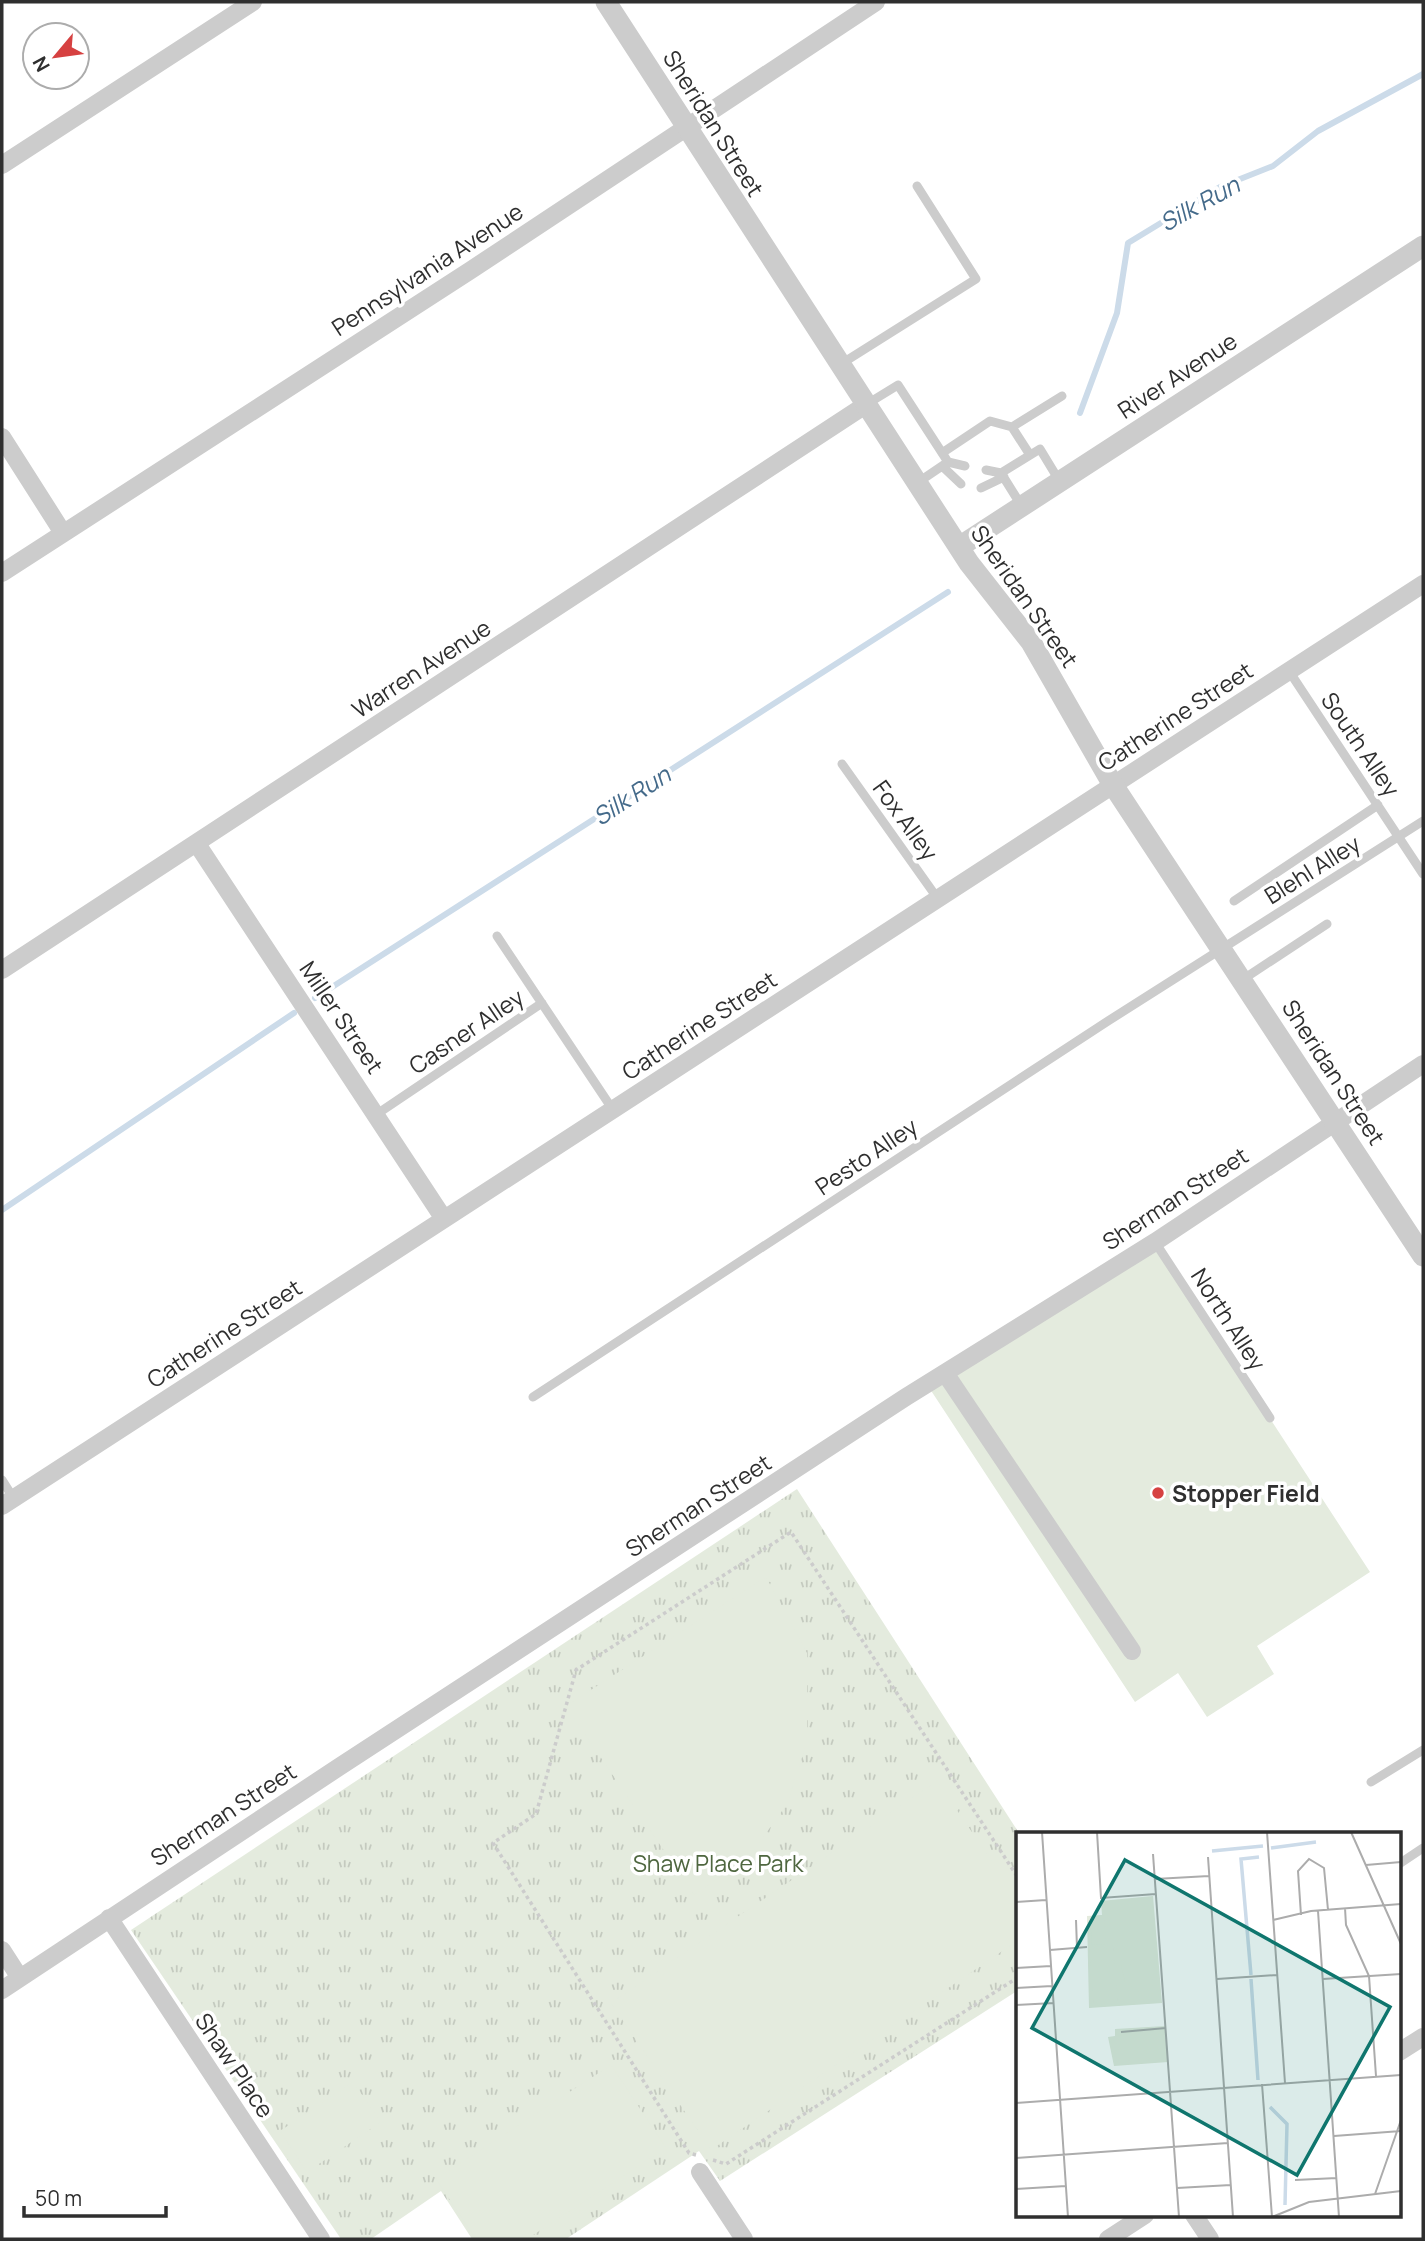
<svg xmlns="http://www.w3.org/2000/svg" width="1425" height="2241" font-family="Manrope,sans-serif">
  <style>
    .grass { fill: url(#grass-tufts) }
    .garden { fill: #e4ebde }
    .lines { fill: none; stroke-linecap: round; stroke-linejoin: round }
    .stream { stroke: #ccdbe9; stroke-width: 6 }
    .path { stroke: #ccc; stroke-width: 3.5; stroke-dasharray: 3.5 3.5; stroke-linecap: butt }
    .service { stroke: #ccc; stroke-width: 9 }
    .minor { stroke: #ccc; stroke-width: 18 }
    .tertiary { stroke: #ccc; stroke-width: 21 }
    .poi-dot { fill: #d64141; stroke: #fff; stroke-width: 2.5 }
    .labels { text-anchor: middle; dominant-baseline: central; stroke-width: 7; stroke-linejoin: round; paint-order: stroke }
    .street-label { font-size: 23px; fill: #2f2f2f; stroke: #fff }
    .poi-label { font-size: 23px; font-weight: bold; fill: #2f2f2f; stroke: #fff; text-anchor: start }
    .park-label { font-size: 23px; fill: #4f6740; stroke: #fff }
    .water-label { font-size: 24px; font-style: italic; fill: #446a8a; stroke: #fff }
    .inset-river { fill: none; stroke: #ccdbe9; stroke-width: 3.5 }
    .inset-road { fill: none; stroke: #acacac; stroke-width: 2 }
    .view { fill: #0f766e; fill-opacity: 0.15; stroke: #0f766e; stroke-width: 3.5 }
    .inset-edge { fill: none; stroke: #2f2f2f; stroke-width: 3.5 }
  </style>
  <defs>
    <pattern id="grass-tufts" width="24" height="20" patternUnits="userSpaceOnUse" patternTransform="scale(1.75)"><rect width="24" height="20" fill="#e4ebde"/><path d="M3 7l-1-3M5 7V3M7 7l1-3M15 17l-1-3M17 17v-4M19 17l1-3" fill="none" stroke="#c4cabf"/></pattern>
  </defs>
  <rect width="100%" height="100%" fill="#fff"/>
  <path class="grass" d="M 797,1489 L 1019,1833 L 1017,1991 L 720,2181 L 699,2151 L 566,2239 L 472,2239 L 441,2191 L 371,2239 L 341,2239 L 131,1930 Z"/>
  <path class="garden" d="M 1155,1242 L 1370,1572 L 1257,1646 L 1274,1674 L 1207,1717 L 1178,1673 L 1135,1702 L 930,1389 Z
    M 766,1577 L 807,1653 L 807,1742 L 787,1804 L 749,1857 L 694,1895 L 566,1706 Z
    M 937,1781 L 1017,1898 L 1017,1941 L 711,2150 L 611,2003 Z
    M 611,2065 L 666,2148 L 527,2239 L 476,2239 L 436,2179 Z
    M 353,2082 L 381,2122 L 307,2172 L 280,2131 Z"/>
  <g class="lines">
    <path class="stream" d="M 1080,413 L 1117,313 L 1128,243 L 1220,187 L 1273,166 L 1318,131 L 1423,74
      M 315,998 L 948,592
      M 2,1210 L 294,1013"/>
    <path class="path" d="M 696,2155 L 689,2153 L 493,1843 L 536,1814 L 576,1670 L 791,1532 L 1017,1876
      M 713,2160 L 726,2164 L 1017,1978"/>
    <path class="service" d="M 841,364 L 976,279 L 917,186
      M 867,404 L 898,385 L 948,462 L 917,483
      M 1012,427 L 1030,455
      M 942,453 L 990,421 L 1012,427 L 1062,396
      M 948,462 L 965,466
      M 942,466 L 961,484
      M 986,470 L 1001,473
      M 981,488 L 1004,477
      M 1021,505 L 1001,473 L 1040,449 L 1060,482
      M 1289,671 L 1423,874
      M 842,764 L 938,899
      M 1234,901 L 1378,805
      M 497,936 L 613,1110
      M 1242,980 L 1327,924
      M 377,1114 L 542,1003
      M 1155,1242 L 1270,1418
      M 533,1397 L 1108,1021 L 1423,821
      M 2,1480 L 14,1499
      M 1371,1782 L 1423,1750
      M 1399,1864 L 1423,1848"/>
    <path class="minor" d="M 2,165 L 253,2
      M 2,437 L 63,533
      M 2,573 L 471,270 L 876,2
      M 197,844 L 444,1219
      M 2,970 L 867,404
      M 945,1373 L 1132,1651
      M 2,1506 L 1423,584
      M 109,1918 L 321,2239
      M 2,1950 L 20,1978
      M 2,1990 L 339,1767 L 906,1397 L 1155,1242 L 1423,1064
      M 1399,2052 L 1423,2037
      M 700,2172 L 744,2239
      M 1194,2215 L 1210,2239
      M 1108,2239 L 1145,2215"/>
    <path class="tertiary" d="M 606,2 L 969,563 L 1031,642 L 1113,785 L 1423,1256
      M 959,547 L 1423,246"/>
  </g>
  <circle class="poi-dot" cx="1158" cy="1493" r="7"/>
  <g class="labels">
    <g class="street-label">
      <text transform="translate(714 123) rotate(58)">Sheridan Street</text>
      <text transform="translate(427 269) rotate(-33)">Pennsylvania Avenue</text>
      <text transform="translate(1177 375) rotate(-33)">River Avenue</text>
      <text transform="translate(1025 596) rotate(55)">Sheridan Street</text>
      <text transform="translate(421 668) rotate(-33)">Warren Avenue</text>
      <text transform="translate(1175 716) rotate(-33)">Catherine Street</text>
      <text transform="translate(1361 744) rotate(56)">South Alley</text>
      <text transform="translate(906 820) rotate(54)">Fox Alley</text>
      <text transform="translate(1312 869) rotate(-32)">Blehl Alley</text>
      <text transform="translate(342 1017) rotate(56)">Miller Street</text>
      <text transform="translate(699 1025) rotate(-33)">Catherine Street</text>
      <text transform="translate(466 1031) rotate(-34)">Casner Alley</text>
      <text transform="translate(1334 1072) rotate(57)">Sheridan Street</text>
      <text transform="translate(866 1156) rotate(-34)">Pesto Alley</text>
      <text transform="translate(1175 1198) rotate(-33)">Sherman Street</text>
      <text transform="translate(1229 1319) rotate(57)">North Alley</text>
      <text transform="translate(224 1333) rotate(-33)">Catherine Street</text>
      <text transform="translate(698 1505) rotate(-33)">Sherman Street</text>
      <text transform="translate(223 1814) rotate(-33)">Sherman Street</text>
      <text transform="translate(235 2065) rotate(56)">Shaw Place</text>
    </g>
    <g class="poi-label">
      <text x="1172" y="1493">Stopper Field</text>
    </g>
    <g class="park-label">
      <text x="718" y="1863">Shaw Place Park</text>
    </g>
    <g class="water-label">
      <text transform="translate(1199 203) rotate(-29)">Silk Run</text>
      <text transform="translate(631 795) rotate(-33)">Silk Run</text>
    </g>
  </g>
  <g transform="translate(1016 1832)">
    <rect width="385" height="385" fill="#fff"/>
    <path d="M 137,64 L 146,171 L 73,176 L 71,84 L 86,83 L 85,69 Z" fill="#e4ebde"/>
    <path d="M 88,83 L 90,112 L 76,113 L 74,85 ZM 97,116 L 102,169 L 78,171 L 73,118 ZM 135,130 L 137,162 L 126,162 L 109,150 L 105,133 ZM 149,194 L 152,230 L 98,234 L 92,205 L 99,204 L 99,197 Z" fill="#e4ebde"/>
    <path class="inset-river" d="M 255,16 L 300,10M 196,19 L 247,14M 235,143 L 225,27 L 243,25M 235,147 L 242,248M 254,275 L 271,292 L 269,373"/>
    <path class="inset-road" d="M 26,0 L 52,385M 81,0 L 85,66 L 140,62M 251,0 L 269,251M 335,0 L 385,112M 137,22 L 163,385M 192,25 L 217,385M 350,33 L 385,30M 139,47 L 193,44M 0,70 L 30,68M 329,76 L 330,93 L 353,144 L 360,244M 302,79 L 323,385M 285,83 L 282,39 L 293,27 L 308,36 L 312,78M 60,88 L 61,116M 257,88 L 295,79 L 385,72M 34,118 L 71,115M 0,136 L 35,134M 201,147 L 261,143M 307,147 L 385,142M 0,156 L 36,154M 0,173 L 38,171M 105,200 L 150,196M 246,252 L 256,385M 0,271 L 385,243M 318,304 L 385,299M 0,326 L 212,311M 279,348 L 321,346M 161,356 L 215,353M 0,357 L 50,354M 359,362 L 385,288M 256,385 L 293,370 L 385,359"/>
    <path class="view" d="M 109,28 L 374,175 L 281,343 L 16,196 Z"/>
    <rect width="385" height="385" class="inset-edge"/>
  </g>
  <rect width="1425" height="2241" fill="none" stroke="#2f2f2f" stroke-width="7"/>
  <g transform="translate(56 56) rotate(241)"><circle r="33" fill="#ffffff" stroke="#acacac" stroke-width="2"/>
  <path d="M0-5L12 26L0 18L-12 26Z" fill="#d64141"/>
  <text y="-10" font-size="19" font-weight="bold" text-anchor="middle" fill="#2f2f2f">N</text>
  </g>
  <path d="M24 2206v10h142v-10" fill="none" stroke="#2f2f2f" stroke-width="3.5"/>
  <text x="35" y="2206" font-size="21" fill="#2f2f2f" stroke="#ffffff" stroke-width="5" paint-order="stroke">50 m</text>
</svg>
